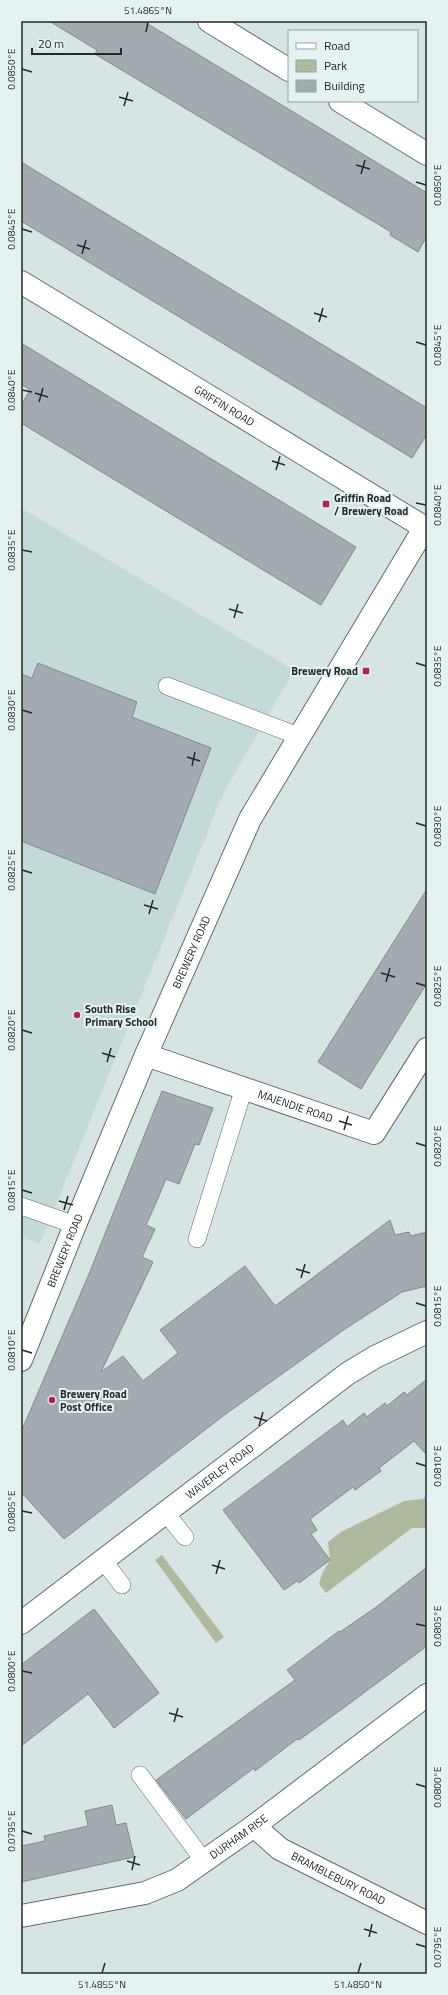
<svg xmlns="http://www.w3.org/2000/svg" width="448" height="1995" font-family="'Titillium Web',sans-serif">
  <style>
    .built { fill: #c4dad9 }
    .green { fill: #aeb99d }
    .building { fill: #a1abb0; stroke: #808b90 }
    .lines { fill: none; stroke-linecap: round; stroke-linejoin: round }
    .service-casing { stroke: #616d6c; stroke-width: 18 }
    .minor-casing { stroke: #616d6c; stroke-width: 24 }
    .tertiary-casing { stroke: #616d6c; stroke-width: 24 }
    .service { stroke: #fff; stroke-width: 17 }
    .minor { stroke: #fff; stroke-width: 22 }
    .tertiary { stroke: #fff; stroke-width: 22 }
    .ticks { fill: none; stroke: #242929; stroke-width: 1.5 }
    .poi-dot { fill: #b12153; stroke: #e4f2f1; stroke-width: 1.5 }
    .labels { text-anchor: middle; dominant-baseline: central; stroke-width: 4; stroke-linejoin: round; paint-order: stroke }
    .street-label { font-size: 11px; fill: #242929; stroke: #e4f2f1 }
    .poi-label { font-size: 11px; font-weight: bold; fill: #242929; stroke: #e4f2f1; text-anchor: start }
    .neatline { fill: none; stroke: #242929; stroke-width: 1.5 }
    .ticks-label { font-size: 10px; text-anchor: middle; fill: #242929 }
  </style>
  <rect width="100%" height="100%" fill="#d7e4e4"/>
  <path class="built" d="M 21,508 L 294,670 L 223,794 L 40,1244 L 21,1237 Z"/>
  <path class="green" d="M 427,1495 L 427,1528 L 412,1528 L 326,1593 L 319,1584 L 322,1574 L 330,1560 L 328,1542 L 341,1532 L 404,1501 L 423,1499 Z
    M 162,1555 L 224,1637 L 216,1643 L 155,1560 Z"/>
  <path class="building" d="M 49,21 L 143,21 L 427,193 L 427,236 L 418,252 L 390,235 L 391,232 L 95,54 L 97,50 Z
    M 21,162 L 427,408 L 427,434 L 412,458 L 21,221 Z
    M 21,343 L 356,547 L 321,605 L 21,423 L 21,405 L 30,390 L 21,384 Z
    M 38,663 L 137,702 L 132,717 L 211,748 L 155,894 L 21,841 L 21,674 L 32,678 Z
    M 427,889 L 427,983 L 361,1089 L 318,1062 Z
    M 162,1091 L 213,1108 L 199,1145 L 195,1144 L 179,1184 L 166,1179 L 156,1203 L 146,1225 L 155,1229 L 142,1257 L 153,1262 L 101,1372 L 123,1356 L 143,1381 L 178,1353 L 160,1330 L 245,1266 L 275,1306 L 390,1220 L 395,1235 L 409,1232 L 411,1236 L 427,1232 L 427,1286 L 402,1292 L 345,1329 L 223,1416 L 64,1539 L 21,1492 L 21,1432 L 89,1274 Z
    M 427,1379 L 427,1455 L 414,1441 L 379,1468 L 381,1471 L 355,1490 L 353,1487 L 310,1519 L 317,1530 L 311,1534 L 330,1560 L 299,1583 L 297,1581 L 284,1590 L 223,1510 L 343,1420 L 347,1427 L 364,1413 L 367,1417 L 385,1403 L 387,1406 L 404,1392 L 407,1395 Z
    M 427,1567 L 427,1646 L 342,1709 L 299,1740 L 297,1739 L 255,1771 L 254,1768 L 186,1819 L 156,1780 L 295,1680 L 287,1670 L 339,1631 L 340,1632 L 375,1608 Z
    M 94,1609 L 159,1693 L 114,1728 L 87,1692 L 88,1694 L 21,1746 L 21,1665 Z
    M 112,1805 L 116,1825 L 126,1823 L 134,1857 L 21,1882 L 21,1846 L 45,1841 L 44,1836 L 88,1826 L 85,1811 Z"/>
  <g class="lines">
    <g class="service-casing">
      <path id="service" d="M 167,686 L 298,736
        M 21,1206 L 75,1225
        M 197,1239 L 244,1088
        M 165,1512 L 185,1537
        M 103,1560 L 122,1585
        M 140,1775 L 204,1861"/>
    </g>
    <g class="minor-casing">
      <g id="minor">
        <path d="M 209,21 L 289,70"/>
        <path d="M 340,101 L 427,154"/>
        <path id="s1" d="M 146,1055 L 374,1133 L 427,1049"/>
        <path id="s2" d="M 21,1360 L 75,1225 L 146,1055 L 250,819 L 425,527"/>
        <path id="s3" d="M 21,1623 L 347,1374 L 375,1357 L 427,1332"/>
        <path id="s4" d="M 254,1826 L 280,1849 L 427,1923"/>
        <path id="s5" d="M 21,1916 L 145,1893 L 177,1880 L 254,1826 L 427,1695"/>
      </g>
    </g>
    <g class="tertiary-casing">
      <g id="tertiary">
        <path id="s6" d="M 21,282 L 427,529"/>
      </g>
    </g>
    <use href="#service" class="service"/>
    <use href="#minor" class="minor"/>
    <use href="#tertiary" class="tertiary"/>
  </g>
  <path class="ticks" d="M 146,32 L 148,22M 22,69 L 32,72M 119,97 L 133,101M 124,106 L 128,92M 356,165 L 370,169M 361,174 L 365,160M 416,182 L 426,185M 22,229 L 32,232M 77,245 L 90,249M 82,254 L 86,240M 314,313 L 327,317M 319,322 L 323,308M 416,342 L 426,345M 22,390 L 32,392M 35,393 L 48,397M 39,402 L 43,388M 272,461 L 285,465M 276,470 L 280,456M 416,503 L 426,505M 22,550 L 32,552M 229,609 L 243,613M 234,618 L 238,604M 416,663 L 426,666M 22,710 L 32,713M 187,757 L 200,761M 192,766 L 195,752M 416,823 L 426,826M 22,870 L 32,873M 144,905 L 158,909M 149,914 L 153,900M 381,973 L 395,977M 386,982 L 390,968M 416,983 L 426,986M 22,1030 L 32,1033M 102,1053 L 115,1057M 107,1062 L 111,1048M 339,1121 L 352,1125M 344,1130 L 348,1116M 416,1143 L 426,1146M 22,1190 L 32,1193M 59,1201 L 73,1205M 64,1210 L 68,1196M 296,1269 L 310,1273M 301,1278 L 305,1264M 416,1303 L 426,1306M 22,1350 L 32,1353M 254,1417 L 267,1421M 259,1426 L 263,1412M 416,1463 L 426,1466M 22,1511 L 32,1513M 212,1565 L 225,1569M 216,1574 L 220,1560M 416,1624 L 426,1626M 22,1671 L 32,1673M 169,1713 L 183,1717M 174,1722 L 178,1708M 416,1784 L 426,1787M 22,1831 L 32,1834M 127,1861 L 140,1865M 132,1870 L 135,1856M 364,1929 L 377,1933M 369,1937 L 372,1924M 416,1944 L 426,1947M 102,1973 L 105,1963M 358,1973 L 361,1963"/>
  <g class="poi-dot">
    <rect x="322" y="500" width="8" height="8" rx="2"/>
    <rect x="362" y="667" width="8" height="8" rx="2"/>
    <circle cx="77" cy="1015" r="4"/>
    <circle cx="52" cy="1400" r="4"/>
  </g>
  <g class="labels">
    <g class="street-label">
      <text stroke="none"><textPath href="#s6" startOffset="238">GRIFFIN ROAD</textPath></text>
      <text stroke="none"><textPath href="#s2" startOffset="442">BREWERY ROAD</textPath></text>
      <text stroke="none"><textPath href="#s1" startOffset="158">MAJENDIE ROAD</textPath></text>
      <text stroke="none"><textPath href="#s2" startOffset="118">BREWERY ROAD</textPath></text>
      <text stroke="none"><textPath href="#s3" startOffset="250">WAVERLEY ROAD</textPath></text>
      <text stroke="none"><textPath href="#s5" startOffset="236">DURHAM RISE</textPath></text>
      <text stroke="none"><textPath href="#s4" startOffset="100">BRAMBLEBURY ROAD</textPath></text>
    </g>
    <g class="poi-label">
      <text x="334" y="498">Griffin Road<tspan x="334" dy="13">/ Brewery Road</tspan></text>
      <text x="358" y="671" text-anchor="end">Brewery Road</text>
      <text x="85" y="1009">South Rise<tspan x="85" dy="13">Primary School</tspan></text>
      <text x="60" y="1394">Brewery Road<tspan x="60" dy="13">Post Office</tspan></text>
    </g>
  </g>
  <rect width="448" height="1995" fill="none" stroke="#e4f2f1" stroke-width="44"/>
  <rect x="288" y="30" width="130" height="72" fill="#e4f2f1" stroke="#97a2a1"/>
  <rect x="296" y="43" width="20" height="6" fill="#ffffff" stroke="#97a2a1"/>
  <text x="324" y="50" font-size="12" fill="#242929">Road</text>
  <rect x="296" y="60" width="20" height="12" fill="#aeb99d" stroke="#97a2a1"/>
  <text x="324" y="70" font-size="12" fill="#242929">Park</text>
  <rect x="296" y="80" width="20" height="12" fill="#a1abb0" stroke="#97a2a1"/>
  <text x="324" y="90" font-size="12" fill="#242929">Building</text>
  <path d="M32 48v6h89v-6" fill="none" stroke="#242929" stroke-width="2"/>
  <text x="38" y="48" font-size="12" fill="#242929" stroke="#e4f2f1" stroke-width="3" paint-order="stroke">20 m</text>
  <rect x="22" y="22" width="404" height="1951" class="neatline"/>
  <g class="ticks-label">
    <text x="148" y="14">51.4865°N</text>
    <text transform="translate(11 69) rotate(-90)" y="4">0.0850°E</text>
    <text transform="translate(437 185) rotate(-90)" y="4">0.0850°E</text>
    <text transform="translate(11 229) rotate(-90)" y="4">0.0845°E</text>
    <text transform="translate(437 345) rotate(-90)" y="4">0.0845°E</text>
    <text transform="translate(11 390) rotate(-90)" y="4">0.0840°E</text>
    <text transform="translate(437 505) rotate(-90)" y="4">0.0840°E</text>
    <text transform="translate(11 550) rotate(-90)" y="4">0.0835°E</text>
    <text transform="translate(437 666) rotate(-90)" y="4">0.0835°E</text>
    <text transform="translate(11 710) rotate(-90)" y="4">0.0830°E</text>
    <text transform="translate(437 826) rotate(-90)" y="4">0.0830°E</text>
    <text transform="translate(11 870) rotate(-90)" y="4">0.0825°E</text>
    <text transform="translate(437 986) rotate(-90)" y="4">0.0825°E</text>
    <text transform="translate(11 1030) rotate(-90)" y="4">0.0820°E</text>
    <text transform="translate(437 1146) rotate(-90)" y="4">0.0820°E</text>
    <text transform="translate(11 1190) rotate(-90)" y="4">0.0815°E</text>
    <text transform="translate(437 1306) rotate(-90)" y="4">0.0815°E</text>
    <text transform="translate(11 1350) rotate(-90)" y="4">0.0810°E</text>
    <text transform="translate(437 1466) rotate(-90)" y="4">0.0810°E</text>
    <text transform="translate(11 1511) rotate(-90)" y="4">0.0805°E</text>
    <text transform="translate(437 1626) rotate(-90)" y="4">0.0805°E</text>
    <text transform="translate(11 1671) rotate(-90)" y="4">0.0800°E</text>
    <text transform="translate(437 1787) rotate(-90)" y="4">0.0800°E</text>
    <text transform="translate(11 1831) rotate(-90)" y="4">0.0795°E</text>
    <text transform="translate(437 1947) rotate(-90)" y="4">0.0795°E</text>
    <text x="102" y="1988">51.4855°N</text>
    <text x="358" y="1988">51.4850°N</text>
  </g>
</svg>
